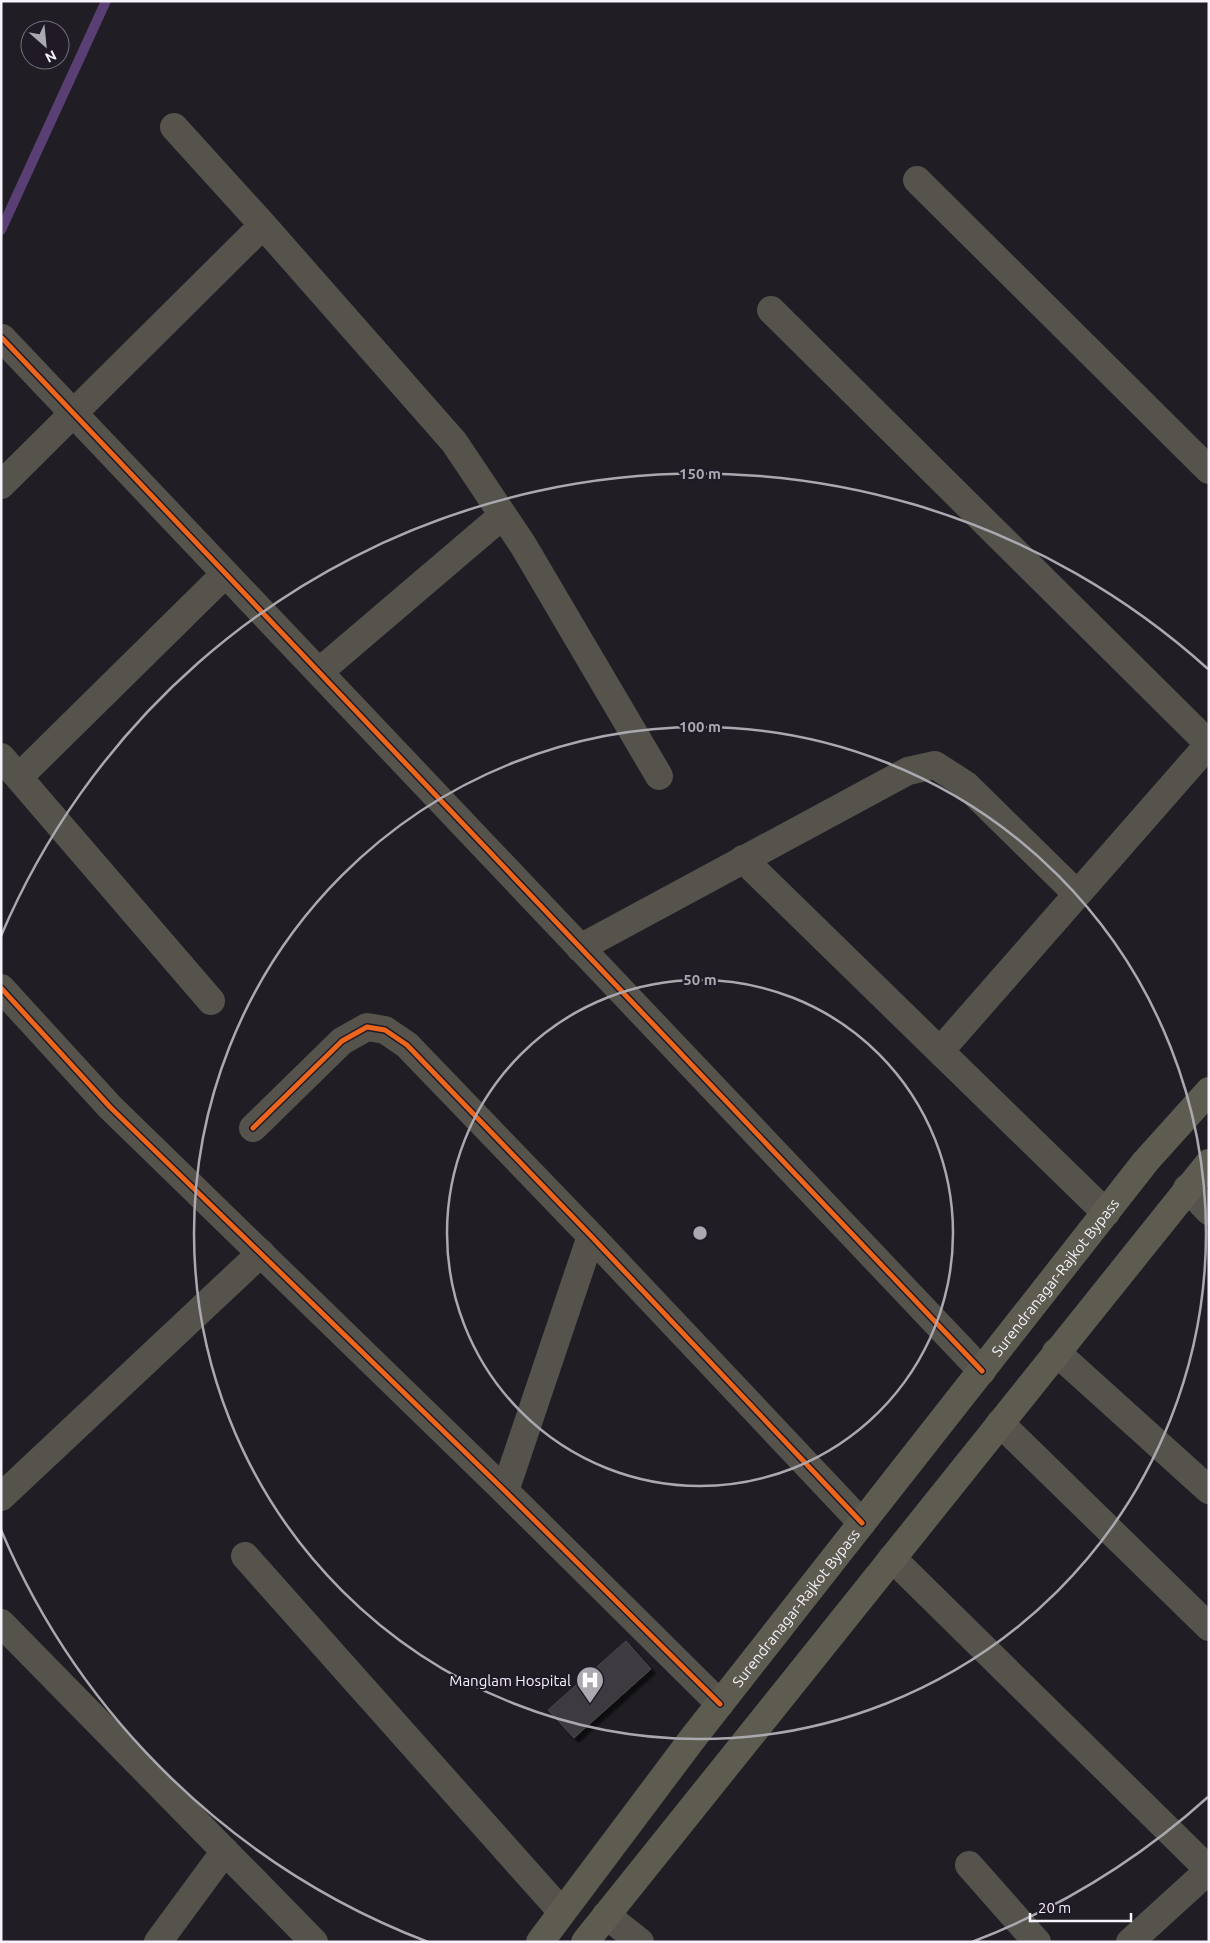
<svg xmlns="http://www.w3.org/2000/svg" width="1210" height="1943" font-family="Ubuntu,sans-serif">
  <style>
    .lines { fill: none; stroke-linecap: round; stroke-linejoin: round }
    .stream { stroke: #593f74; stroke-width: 10 }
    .building { fill: #3c3a40; stroke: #4b484f; filter: url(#shadow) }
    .street { stroke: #55534c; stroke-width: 28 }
    .primary { stroke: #5e5c51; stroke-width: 28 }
    .cycleway-casing { stroke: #201a27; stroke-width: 8 }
    .cycleway { stroke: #eb651d; stroke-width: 5 }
    .ring { fill: none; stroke: #aca8b0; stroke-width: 2.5 }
    .labels { text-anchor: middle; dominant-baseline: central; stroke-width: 4.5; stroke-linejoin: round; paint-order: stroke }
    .street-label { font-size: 15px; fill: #f7f3fc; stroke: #201a27 }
    .poi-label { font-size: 15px; fill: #f7f3fc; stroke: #201a27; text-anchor: end }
    .centre { fill: #aca8b0; stroke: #201a27; stroke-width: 2.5 }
    .ring-label { font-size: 15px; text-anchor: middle; font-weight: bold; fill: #aca8b0; stroke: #201a27; stroke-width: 4.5; stroke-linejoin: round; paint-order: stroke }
  </style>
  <defs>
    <filter id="shadow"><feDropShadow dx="4.5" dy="4.5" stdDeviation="1" flood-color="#0009"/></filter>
  </defs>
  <rect width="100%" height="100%" fill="#201d24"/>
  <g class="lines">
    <path class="stream" d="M 1,230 L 106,1"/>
  </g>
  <path class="building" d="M 626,1641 L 651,1669 L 574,1738 L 548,1710 Z"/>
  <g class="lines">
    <path class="street" d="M 174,127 L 263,225 L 454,442 L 523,545 L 659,776
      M 917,180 L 1209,470
      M 771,310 L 1209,744
      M 2,338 L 982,1371
      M 1,485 L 263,225
      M 319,672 L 503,515
      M 1,757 L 211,1001
      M 19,777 L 225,574
      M 743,859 L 1106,1213
      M 580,948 L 908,771 L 935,765 L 966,785 L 1077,894
      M 1,988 L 110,1107 L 505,1491 L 720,1704
      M 940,1051 L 1209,744
      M 253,1128 L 342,1041 L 367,1027 L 385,1030 L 407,1045 L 591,1236 L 862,1523
      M 1187,1188 L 1209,1211
      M 1056,1352 L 1209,1490
      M 1000,1423 L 1209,1627
      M 505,1491 L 591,1236
      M 1,1497 L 261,1253
      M 245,1556 L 562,1912
      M 892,1558 L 1209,1870
      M 1,1623 L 314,1942
      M 969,1865 L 1037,1942
      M 606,1915 L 640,1942
      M 158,1942 L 225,1851
      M 1130,1942 L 1209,1870"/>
    <g class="primary">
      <path id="s1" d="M 540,1942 L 693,1738 L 1146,1161 L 1209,1091"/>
      <path d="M 585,1942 L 1209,1163"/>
    </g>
    <g class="cycleway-casing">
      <path id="cycleway" d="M 2,338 L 982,1371
        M 1,988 L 110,1107 L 505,1491 L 720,1704
        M 253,1128 L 342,1041 L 367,1027 L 385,1030 L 407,1045 L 591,1236 L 862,1523"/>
    </g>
    <use href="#cycleway" class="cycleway"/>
  </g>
  <g class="ring">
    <circle cx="700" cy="1233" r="253"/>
    <circle cx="700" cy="1233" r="506"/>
    <path d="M1208 1797A759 759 0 0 1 972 1942M428 1942A759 759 0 0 1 1 1530M1 936A759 759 0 0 1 1208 669"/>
  </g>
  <defs>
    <g id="hospital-pin" transform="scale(1.4375)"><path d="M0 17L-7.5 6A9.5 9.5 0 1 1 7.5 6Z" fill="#aca8b0" stroke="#201a27"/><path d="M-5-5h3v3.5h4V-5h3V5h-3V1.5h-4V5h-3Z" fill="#fff"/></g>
  </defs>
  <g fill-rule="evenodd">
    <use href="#hospital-pin" x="590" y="1680"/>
  </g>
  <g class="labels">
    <g class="street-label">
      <text stroke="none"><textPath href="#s1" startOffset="841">Surendranagar-Rajkot Bypass</textPath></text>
      <text stroke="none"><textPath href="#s1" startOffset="421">Surendranagar-Rajkot Bypass</textPath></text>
    </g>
    <g class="poi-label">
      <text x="571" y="1680">Manglam Hospital</text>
    </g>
  </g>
  <circle cx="700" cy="1233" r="8" class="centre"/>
  <g class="ring-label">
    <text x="700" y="479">150 m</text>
    <text x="700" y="732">100 m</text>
    <text x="700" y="985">50 m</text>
  </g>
  <rect width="1210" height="1943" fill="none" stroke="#f7f3fc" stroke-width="5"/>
  <g transform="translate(45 45) rotate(153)"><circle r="24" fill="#201a27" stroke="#76717c"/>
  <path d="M0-4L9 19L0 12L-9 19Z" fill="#aca8b0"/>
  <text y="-8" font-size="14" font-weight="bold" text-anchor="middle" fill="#f7f3fc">N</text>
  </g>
  <path d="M1030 1913v8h101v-8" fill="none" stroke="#f7f3fc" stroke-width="2.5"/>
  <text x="1038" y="1913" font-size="15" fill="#f7f3fc" stroke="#201a27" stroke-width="4" paint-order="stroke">20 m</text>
</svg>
